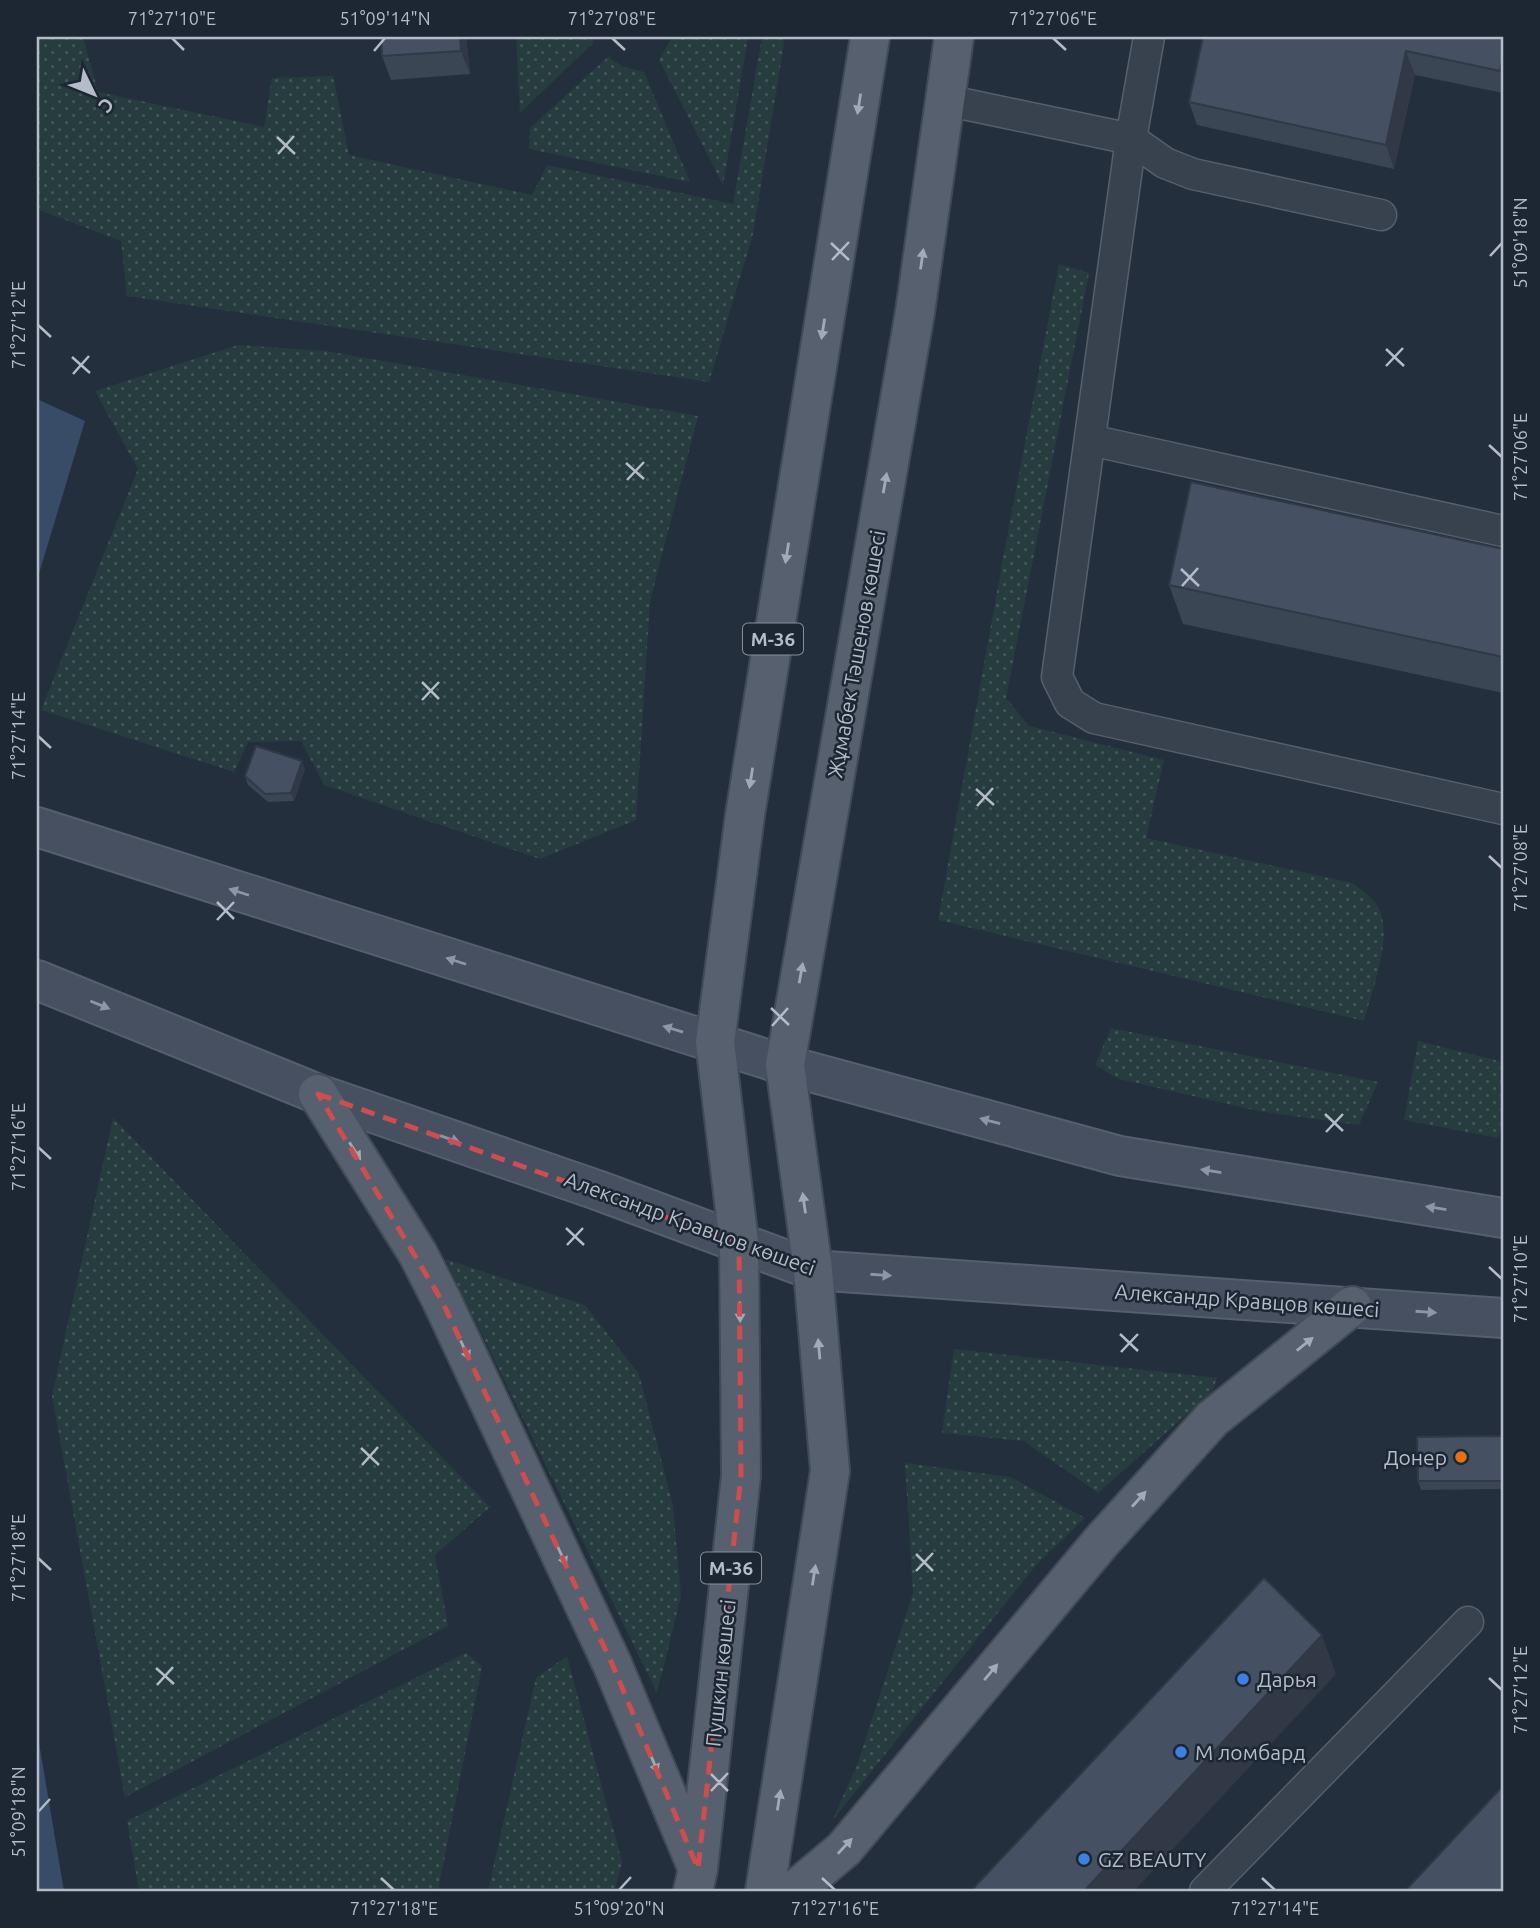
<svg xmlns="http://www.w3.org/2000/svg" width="1540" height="1928" font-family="Ubuntu,sans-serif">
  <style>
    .grass { fill: url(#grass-dots) }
    .water { fill: #394c67 }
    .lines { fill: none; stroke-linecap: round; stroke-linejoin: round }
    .lane-casing { stroke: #565f6c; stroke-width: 33 }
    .secondary-casing { stroke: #565f6c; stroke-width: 42 }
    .primary-casing { stroke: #414a57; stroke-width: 42 }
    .lane { stroke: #38414e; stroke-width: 30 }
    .secondary { stroke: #465061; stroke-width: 38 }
    .primary { stroke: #56606e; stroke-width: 38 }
    .wall { fill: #3b4654 }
    .shaded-wall { fill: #303945 }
    .building { fill: #455162; stroke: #303945; stroke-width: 2 }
    .oneway { fill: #a1aab7 }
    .oneway2 { fill: #8e96a5 }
    .marked { fill: none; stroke: #ce4d50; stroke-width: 5; stroke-dasharray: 14 9; stroke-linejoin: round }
    .ticks { fill: none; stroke: #b4bcc9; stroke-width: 2.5 }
    .food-dot { fill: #e8710a; stroke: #1d2633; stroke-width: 2.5 }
    .shop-dot { fill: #3f7fe0; stroke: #1d2633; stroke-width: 2.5 }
    .labels { text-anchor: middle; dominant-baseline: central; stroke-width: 5; stroke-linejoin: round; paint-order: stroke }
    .shield { fill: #1d2633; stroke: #878f9c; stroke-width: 2 }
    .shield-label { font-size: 19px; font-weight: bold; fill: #b4bcc9 }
    .street-label { font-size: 21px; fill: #b4bcc9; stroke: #1d2633 }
    .poi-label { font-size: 21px; fill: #b4bcc9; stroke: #1d2633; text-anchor: start }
    .neatline { fill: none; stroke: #b4bcc9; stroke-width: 2.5 }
    .ticks-label { font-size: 18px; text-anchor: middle; fill: #b4bcc9 }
  </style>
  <defs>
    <pattern id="grass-dots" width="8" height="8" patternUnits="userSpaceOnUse" patternTransform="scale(1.75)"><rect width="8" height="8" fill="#263c3f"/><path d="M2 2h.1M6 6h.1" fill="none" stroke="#435659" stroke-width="1.8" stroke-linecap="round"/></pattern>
  </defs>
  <rect width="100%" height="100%" fill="#242f3e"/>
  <path class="grass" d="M 37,37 L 83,37 L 98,92 L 264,127 L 272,78 L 333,76 L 349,155 L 532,195 L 547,165 L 733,204 L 762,37 L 785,37 L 753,234 L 709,382 L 127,296 L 121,241 L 37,209 Z
    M 516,37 L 593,37 L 594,42 L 520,113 Z
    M 672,37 L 748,37 L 723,185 L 659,60 Z
    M 608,57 L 624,67 L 644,72 L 690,182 L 529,149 L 530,128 Z
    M 1059,264 L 1089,273 L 1006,698 L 1029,726 L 1164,760 L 1146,838 L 1352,883 C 1359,888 1367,893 1373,900 C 1398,926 1372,990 1364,1021 L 938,920 L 1004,553 Z
    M 238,345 L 326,351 L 698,416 L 650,601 L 636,820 L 540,859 L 324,785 L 301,741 L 248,742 L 234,772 L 41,710 L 138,469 L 95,391 Z
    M 1111,1028 L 1378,1082 L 1359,1125 L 1258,1111 L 1119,1079 L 1095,1065 Z
    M 1418,1041 L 1503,1062 L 1503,1119 L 1498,1138 L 1404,1120 Z
    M 113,1118 L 490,1507 L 435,1555 L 448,1626 L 125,1797 L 52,1396 Z
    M 445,1259 L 585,1305 L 639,1374 L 673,1506 L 681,1596 L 657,1693 Z
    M 954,1349 L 1217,1378 L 1212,1392 L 1098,1493 L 1024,1441 L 942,1433 Z
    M 905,1463 L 1010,1477 L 1085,1518 L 1036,1565 L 832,1821 L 857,1765 L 913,1593 Z
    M 466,1653 L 482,1666 L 438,1891 L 139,1891 L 127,1821 Z
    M 567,1656 L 622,1862 L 615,1891 L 488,1891 L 536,1678 Z"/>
  <path class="water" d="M 37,399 L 85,421 L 37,580 Z
    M 37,1731 L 64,1891 L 37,1891 Z"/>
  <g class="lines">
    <g class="lane-casing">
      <path id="lane" d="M 945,100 L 1131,139 L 1149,37
        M 1381,215 L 1193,174 L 1165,163 L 1131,139 L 1057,677 L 1070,703 L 1094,718 L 1503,809
        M 1090,440 L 1503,531
        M 1205,1891 L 1468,1622"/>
    </g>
    <g class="secondary-casing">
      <path id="secondary" d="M 37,827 L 785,1065 L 1120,1156 L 1503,1218
        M 37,980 L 318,1094 L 597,1190 L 813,1270 L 1503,1318"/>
    </g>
    <g class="primary-casing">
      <path id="primary" d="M 318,1094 L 418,1254 L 442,1301 L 613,1666 L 697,1867
        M 693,1891 L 698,1869 L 741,1476 L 739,1243 L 715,1042 L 745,815 L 870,37
        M 765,1891 L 830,1471 L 813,1270 L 785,1065 L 915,312 L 954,37
        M 794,1891 L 844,1849 L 1101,1542 L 1212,1419 L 1352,1306"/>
    </g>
    <use href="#lane" class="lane"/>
    <use href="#secondary" class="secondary"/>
    <use href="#primary" class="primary"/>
  </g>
  <path class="wall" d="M 381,37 L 466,37 L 470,74 L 391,80 L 382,56 Z
    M 1203,37 L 1503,37 L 1503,93 L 1415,75 L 1394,169 L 1197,125 L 1189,102 Z
    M 1503,549 L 1503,693 L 1183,624 L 1169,585 Z
    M 305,769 L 294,801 L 268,802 L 248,785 L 245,776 Z
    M 1503,1436 L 1503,1489 L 1421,1490 L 1418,1481 Z"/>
  <path class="shaded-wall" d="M 460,37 L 466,37 L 470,74 L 461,51 Z
    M 1406,51 L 1415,75 L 1394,169 L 1386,145 Z
    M 1503,56 L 1503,81 L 1500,71 Z
    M 302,761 L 305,769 L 294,801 L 291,793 Z
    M 1322,1635 L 1336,1674 L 1134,1891 L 1084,1891 Z"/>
  <path class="building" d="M 381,37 L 460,37 L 461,51 L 382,56 Z
    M 1203,37 L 1503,37 L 1503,56 L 1500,71 L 1406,51 L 1386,145 L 1189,102 Z
    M 1191,482 L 1503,549 L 1503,657 L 1169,585 Z
    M 256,746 L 302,761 L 291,793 L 265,794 L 245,776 Z
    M 1503,1436 L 1503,1481 L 1418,1481 L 1417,1437 Z
    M 1264,1578 L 1322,1635 L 1084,1891 L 971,1891 Z
    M 1503,1786 L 1503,1891 L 1405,1891 Z"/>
  <defs><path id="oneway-solid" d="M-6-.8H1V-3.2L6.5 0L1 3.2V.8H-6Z" transform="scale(1.75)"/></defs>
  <g class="oneway">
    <use href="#oneway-solid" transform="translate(859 104) rotate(99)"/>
    <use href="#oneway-solid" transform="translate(922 259) rotate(-82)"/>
    <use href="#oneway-solid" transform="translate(823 329) rotate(99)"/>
    <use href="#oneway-solid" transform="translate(885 483) rotate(-80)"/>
    <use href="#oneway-solid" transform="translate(787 553) rotate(99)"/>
    <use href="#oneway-solid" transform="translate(751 778) rotate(99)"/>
    <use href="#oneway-solid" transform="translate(801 973) rotate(-80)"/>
    <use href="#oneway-solid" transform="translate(355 1151) rotate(57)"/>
    <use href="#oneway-solid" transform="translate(804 1203) rotate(-98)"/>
    <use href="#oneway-solid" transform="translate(740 1312) rotate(89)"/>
    <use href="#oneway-solid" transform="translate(1305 1344) rotate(-39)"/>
    <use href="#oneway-solid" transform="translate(819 1349) rotate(-95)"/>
    <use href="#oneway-solid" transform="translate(465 1350) rotate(65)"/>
    <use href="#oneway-solid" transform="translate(1139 1499) rotate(-48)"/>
    <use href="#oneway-solid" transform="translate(562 1556) rotate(65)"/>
    <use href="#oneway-solid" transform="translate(814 1575) rotate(-81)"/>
    <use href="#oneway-solid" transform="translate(991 1672) rotate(-50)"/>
    <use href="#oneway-solid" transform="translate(654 1763) rotate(67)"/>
    <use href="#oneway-solid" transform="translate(779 1800) rotate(-81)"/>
    <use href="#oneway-solid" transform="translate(845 1846) rotate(-47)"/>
  </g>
  <g class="oneway2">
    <use href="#oneway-solid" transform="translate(239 892) rotate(-162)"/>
    <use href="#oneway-solid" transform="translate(456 961) rotate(-162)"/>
    <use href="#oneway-solid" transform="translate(100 1005) rotate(22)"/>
    <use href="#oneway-solid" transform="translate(673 1029) rotate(-163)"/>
    <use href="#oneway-solid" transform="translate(990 1121) rotate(-165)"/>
    <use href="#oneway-solid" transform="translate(450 1139) rotate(19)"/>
    <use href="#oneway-solid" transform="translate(1211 1171) rotate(-171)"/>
    <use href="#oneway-solid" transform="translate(1436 1208) rotate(-171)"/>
    <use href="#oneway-solid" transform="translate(881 1275) rotate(4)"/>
    <use href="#oneway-solid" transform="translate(1426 1312) rotate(4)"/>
  </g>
  <path class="marked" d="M 318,1094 L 739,1243 L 741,1476 L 698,1869 L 613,1666 L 442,1301 Z"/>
  <path class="ticks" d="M 172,38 L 184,50M 612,38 L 625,50M 1053,38 L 1066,50M 374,51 L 385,38M 277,137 L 295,154M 278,154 L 294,136M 831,243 L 849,260M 1490,256 L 1502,243M 832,260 L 849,242M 38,325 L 51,337M 1386,349 L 1404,366M 72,357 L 90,373M 1386,366 L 1403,348M 73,374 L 89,356M 1489,445 L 1502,457M 626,463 L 644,479M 627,480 L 644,462M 1181,569 L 1199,586M 1182,586 L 1198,568M 422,682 L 439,699M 422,700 L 439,682M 38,736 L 51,748M 976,789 L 994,805M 977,806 L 993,788M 1489,856 L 1502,868M 217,902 L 234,919M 217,920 L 234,902M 771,1008 L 789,1025M 772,1026 L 788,1008M 1325,1114 L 1343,1131M 1326,1132 L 1343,1114M 38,1147 L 51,1159M 566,1228 L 584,1245M 567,1245 L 583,1228M 1489,1267 L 1502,1279M 1120,1334 L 1138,1351M 1121,1352 L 1138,1334M 361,1448 L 379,1465M 362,1465 L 378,1447M 916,1554 L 933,1571M 38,1558 L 51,1570M 916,1571 L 933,1553M 156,1668 L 174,1684M 1489,1678 L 1502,1690M 157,1685 L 173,1667M 711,1774 L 728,1791M 711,1791 L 728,1773M 38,1812 L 50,1799M 381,1878 L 394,1890M 822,1878 L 835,1890M 1262,1878 L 1275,1890M 619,1890 L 631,1877"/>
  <circle class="food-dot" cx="1461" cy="1457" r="7"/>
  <g class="shop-dot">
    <circle cx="1243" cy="1679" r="7"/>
    <circle cx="1181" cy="1752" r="7"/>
    <circle cx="1084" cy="1859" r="7"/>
  </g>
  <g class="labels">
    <g class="shield">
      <rect x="743" y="623.5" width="60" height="31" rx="5"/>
      <rect x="701" y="1552.5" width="60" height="31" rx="5"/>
    </g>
    <g class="shield-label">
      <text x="773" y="639">M-36</text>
      <text x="731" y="1568">M-36</text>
    </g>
    <g class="street-label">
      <text transform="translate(856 654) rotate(-80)">Жұмабек Тәшенов көшесі</text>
      <text transform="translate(690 1223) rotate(20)">Александр Кравцов көшесі</text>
      <text transform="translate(1247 1300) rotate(4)">Александр Кравцов көшесі</text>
      <text transform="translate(720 1673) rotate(-84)">Пушкин көшесі</text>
    </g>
    <g class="poi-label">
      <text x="1447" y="1457" text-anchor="end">Донер</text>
      <text x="1257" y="1679">Дарья</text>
      <text x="1195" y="1752">М ломбард</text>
      <text x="1098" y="1859">GZ BEAUTY</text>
    </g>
  </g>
  <rect width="1540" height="1928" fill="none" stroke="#1d2633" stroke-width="77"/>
  <g transform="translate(94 94) rotate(133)" stroke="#1d2633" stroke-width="5" paint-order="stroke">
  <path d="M0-5L12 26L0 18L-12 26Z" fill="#b4bcc9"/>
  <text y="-10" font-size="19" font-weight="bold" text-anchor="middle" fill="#b4bcc9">С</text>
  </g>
  <rect x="38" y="38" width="1464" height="1852" class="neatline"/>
  <g class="ticks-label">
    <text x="172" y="25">71°27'10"E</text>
    <text x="385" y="25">51°09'14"N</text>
    <text x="612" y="25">71°27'08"E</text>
    <text x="1053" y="25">71°27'06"E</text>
    <text transform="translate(1521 243) rotate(-90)" y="6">51°09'18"N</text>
    <text transform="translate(19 325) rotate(-90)" y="6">71°27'12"E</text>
    <text transform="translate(1521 457) rotate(-90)" y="6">71°27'06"E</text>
    <text transform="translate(19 736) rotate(-90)" y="6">71°27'14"E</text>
    <text transform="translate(1521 868) rotate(-90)" y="6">71°27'08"E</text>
    <text transform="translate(19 1147) rotate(-90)" y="6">71°27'16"E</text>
    <text transform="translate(1521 1279) rotate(-90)" y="6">71°27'10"E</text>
    <text transform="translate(19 1558) rotate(-90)" y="6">71°27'18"E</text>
    <text transform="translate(1521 1690) rotate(-90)" y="6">71°27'12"E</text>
    <text transform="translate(19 1812) rotate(-90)" y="6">51°09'18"N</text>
    <text x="394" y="1915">71°27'18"E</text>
    <text x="619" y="1915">51°09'20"N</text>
    <text x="835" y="1915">71°27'16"E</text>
    <text x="1275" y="1915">71°27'14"E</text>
  </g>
</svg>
